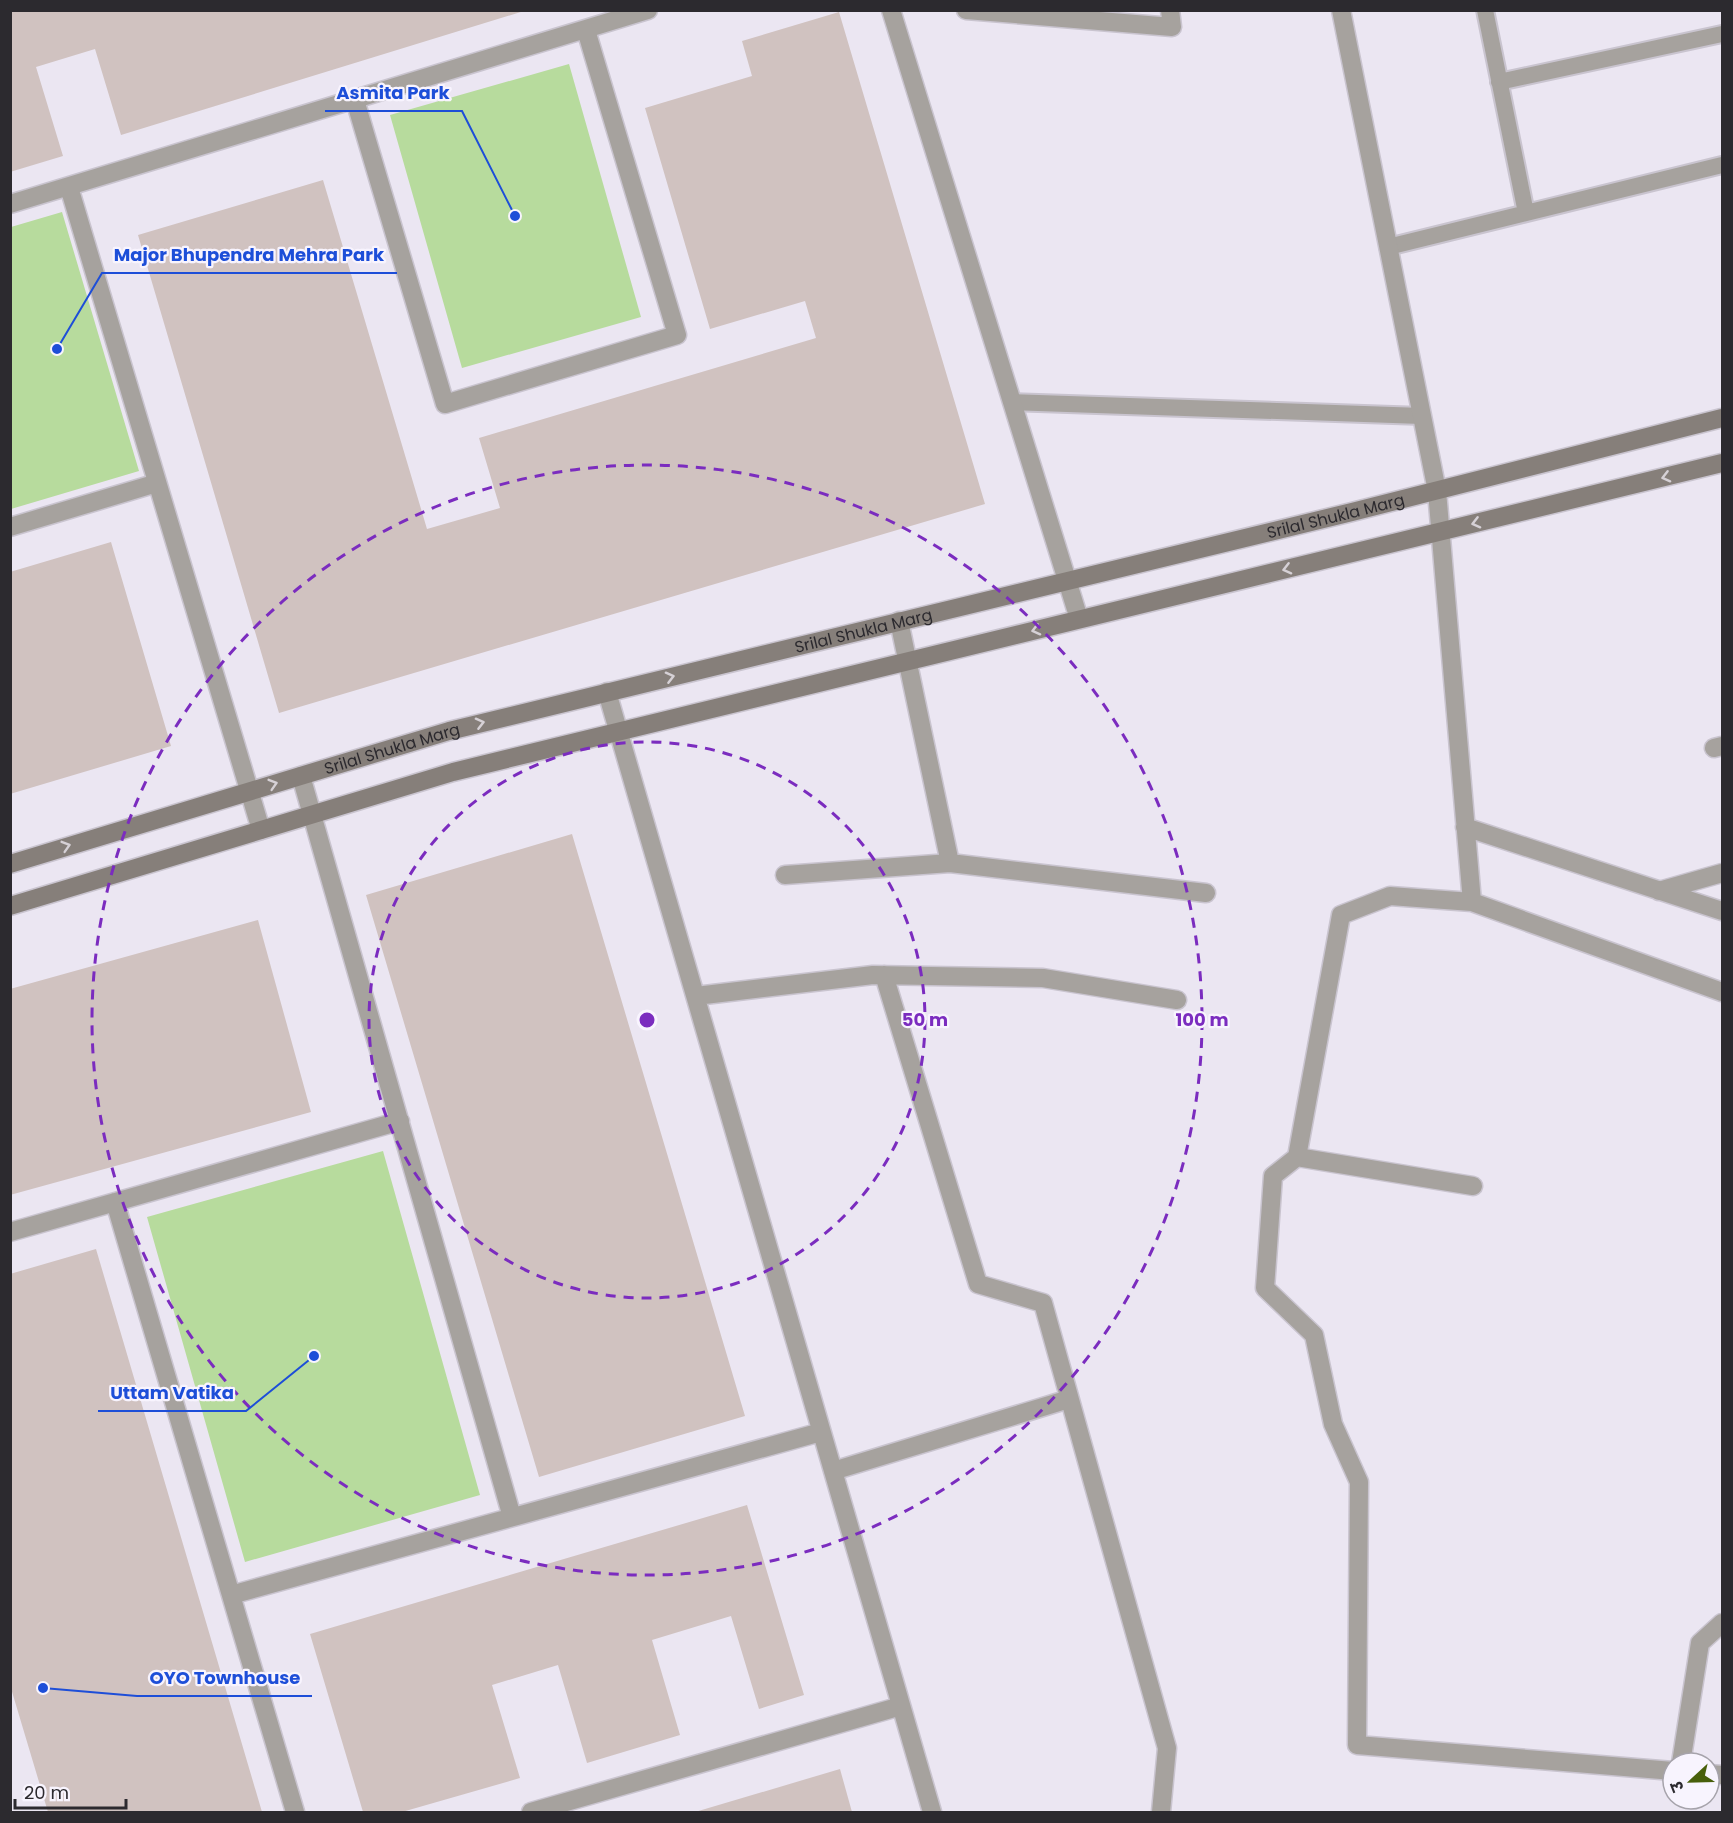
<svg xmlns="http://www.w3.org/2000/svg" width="1733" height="1823" font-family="Poppins,'Noto Sans Devanagari',sans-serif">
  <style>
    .green { fill: #b7db9d }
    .building { fill: #d0c2c0 }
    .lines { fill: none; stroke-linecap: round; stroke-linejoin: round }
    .lane-casing { stroke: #c9c4cf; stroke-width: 20 }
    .street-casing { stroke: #c9c4cf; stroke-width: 21 }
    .secondary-casing { stroke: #c9c4cf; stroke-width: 21 }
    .lane { stroke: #a6a29e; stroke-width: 16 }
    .street { stroke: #a6a29e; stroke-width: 18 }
    .secondary { stroke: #867f7a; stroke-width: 18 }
    .oneway { stroke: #d6d1d6 }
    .ring { fill: none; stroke: #7b2cbf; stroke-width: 3; stroke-dasharray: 10 8 }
    .labels { text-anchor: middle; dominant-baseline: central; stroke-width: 4.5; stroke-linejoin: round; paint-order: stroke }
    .street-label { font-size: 16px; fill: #2c2a2f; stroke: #f8f4fe }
    .centre { fill: #7b2cbf; stroke: #f8f4fe; stroke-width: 3 }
    .ring-label { font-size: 18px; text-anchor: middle; font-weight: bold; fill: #7b2cbf; stroke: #f8f4fe; stroke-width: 4.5; stroke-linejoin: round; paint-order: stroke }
    .leader { fill: none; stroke: #1d4ed8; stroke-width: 2 }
    .callout-dot { fill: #1d4ed8; stroke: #f8f4fe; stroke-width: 2 }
    .callout-label { font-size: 18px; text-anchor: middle; font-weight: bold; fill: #1d4ed8; stroke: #f8f4fe; stroke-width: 4.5; stroke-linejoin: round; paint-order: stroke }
  </style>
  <rect width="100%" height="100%" fill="#ebe6f2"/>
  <path class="green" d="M 569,64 L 641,317 L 462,368 L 390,115 Z
    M 62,212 L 139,471 L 11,509 L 11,227 Z
    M 383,1151 L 480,1495 L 245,1562 L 147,1217 Z"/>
  <path class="building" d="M 10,10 L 524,10 L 524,11 L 121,135 L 95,49 L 36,67 L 63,156 L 10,172 Z
    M 839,12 L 985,504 L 279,713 L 138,235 L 323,180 L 427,529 L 500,508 L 479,438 L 816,338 L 805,301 L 710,329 L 645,108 L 752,76 L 742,41 Z
    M 111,542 L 171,746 L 10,794 L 10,572 Z
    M 572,834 L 745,1416 L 539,1477 L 366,895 Z
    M 258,920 L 311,1112 L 10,1195 L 10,989 Z
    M 96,1249 L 262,1812 L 48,1812 L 10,1685 L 10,1274 Z
    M 747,1505 L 804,1695 L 759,1709 L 731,1616 L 652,1640 L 680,1735 L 587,1763 L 558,1665 L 492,1685 L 520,1778 L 402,1812 L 363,1812 L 310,1634 Z
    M 840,1769 L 852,1812 L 695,1812 Z"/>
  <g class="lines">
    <g class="lane-casing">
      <path id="lane" d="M 1485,10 L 1526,213
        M 1499,82 L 1722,34
        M 1388,247 L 1722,165
        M 1012,402 L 1422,416"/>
    </g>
    <g class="street-casing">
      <path id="street" d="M 891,10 L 1079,619
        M 966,10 L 1172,27 L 1170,10
        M 1341,10 L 1437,491 L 1472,902
        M 355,100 L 445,404 L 677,335 L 586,30
        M 69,187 L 261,830
        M 10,204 L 648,10
        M 10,527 L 157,483
        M 899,621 L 950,863
        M 607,692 L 932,1812
        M 1714,748 L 1722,746
        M 301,776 L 512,1517
        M 1465,827 L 1722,911
        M 785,875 L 950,863 L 1206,893
        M 1659,891 L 1722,873
        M 884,975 L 978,1284 L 1043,1303 L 1167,1748 L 1161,1812
        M 696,996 L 873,975 L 1043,978 L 1177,1000
        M 1297,1157 L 1473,1186
        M 115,1202 L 295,1812
        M 10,1232 L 400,1121
        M 833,1471 L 1069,1399
        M 231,1595 L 821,1432
        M 1681,1763 L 1700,1643 L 1722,1623
        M 1673,1771 L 1357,1745 L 1359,1482 L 1333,1424 L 1314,1335 L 1265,1288 L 1273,1176 L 1297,1157 L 1341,915 L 1390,896 L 1472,902 L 1722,992
        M 1709,1774 L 1722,1775
        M 531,1812 L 901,1706"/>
    </g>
    <g class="secondary-casing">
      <g id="secondary">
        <path id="s1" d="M 10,864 L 449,731 L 1352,512 L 1722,418"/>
        <path d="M 10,906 L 453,772 L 1722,463"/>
      </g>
    </g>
    <use href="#lane" class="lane"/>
    <use href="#street" class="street"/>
    <use href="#secondary" class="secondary"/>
  </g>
  <defs><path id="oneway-chevron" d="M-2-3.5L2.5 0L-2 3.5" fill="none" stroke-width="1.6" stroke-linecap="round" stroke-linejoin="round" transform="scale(1.5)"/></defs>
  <g class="oneway">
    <use href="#oneway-chevron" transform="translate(1666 477) rotate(166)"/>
    <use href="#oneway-chevron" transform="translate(1476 523) rotate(166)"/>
    <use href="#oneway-chevron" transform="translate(1287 569) rotate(166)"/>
    <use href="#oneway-chevron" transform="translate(1036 630) rotate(166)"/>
    <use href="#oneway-chevron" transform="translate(670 677) rotate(-14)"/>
    <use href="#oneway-chevron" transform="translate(480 723) rotate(-14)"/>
    <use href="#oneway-chevron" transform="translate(273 784) rotate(-17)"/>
    <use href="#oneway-chevron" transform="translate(66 846) rotate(-17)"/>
  </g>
  <g class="ring">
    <circle cx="647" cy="1020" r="278"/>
    <circle cx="647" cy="1020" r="555"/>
  </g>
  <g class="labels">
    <g class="street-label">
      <text stroke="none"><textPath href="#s1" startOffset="1371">Srilal Shukla Marg</textPath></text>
      <text stroke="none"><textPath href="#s1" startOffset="885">Srilal Shukla Marg</textPath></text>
      <text stroke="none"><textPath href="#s1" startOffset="399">Srilal Shukla Marg</textPath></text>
    </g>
  </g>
  <circle cx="647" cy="1020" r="9" class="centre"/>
  <g class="ring-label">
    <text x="925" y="1026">50 m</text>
    <text x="1202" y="1026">100 m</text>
  </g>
  <path class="leader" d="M515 216L462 111H325M57 349L102 273H397M314 1356L246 1411H98M43 1688L137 1696H312"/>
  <g class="callout-dot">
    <circle cx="515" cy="216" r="6"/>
    <circle cx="57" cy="349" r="6"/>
    <circle cx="314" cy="1356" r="6"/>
    <circle cx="43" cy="1688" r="6"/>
  </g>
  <g class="callout-label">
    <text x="393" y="99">Asmita Park</text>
    <text x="249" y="261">Major Bhupendra Mehra Park</text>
    <text x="172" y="1399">Uttam Vatika</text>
    <text x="225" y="1684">OYO Townhouse</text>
  </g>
  <rect width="1733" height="1823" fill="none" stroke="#2c2a2f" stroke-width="24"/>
  <g transform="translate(1691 1781) rotate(248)"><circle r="28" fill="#f8f4fe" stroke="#a6a3ab" stroke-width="1.5"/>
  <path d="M0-4.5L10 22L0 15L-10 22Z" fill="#485f0b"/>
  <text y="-9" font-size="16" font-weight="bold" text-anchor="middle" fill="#2c2a2f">उ</text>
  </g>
  <path d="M15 1799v9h111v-9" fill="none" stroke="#2c2a2f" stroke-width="3"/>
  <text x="24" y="1799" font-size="18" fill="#2c2a2f" stroke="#f8f4fe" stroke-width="4.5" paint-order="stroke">20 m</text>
</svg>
